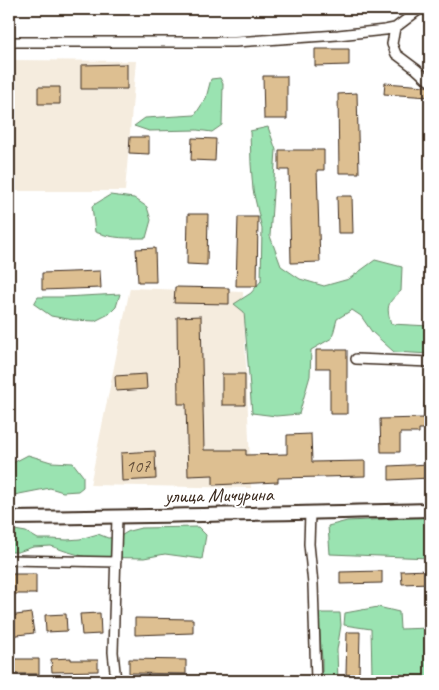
<svg xmlns="http://www.w3.org/2000/svg" width="439" height="690" font-family="Caveat,sans-serif">
  <style>
    .built { fill: #f5ecde }
    .green { fill: #9ae3b1; stroke: #6a8668 }
    .building { fill: #ddbf91; stroke: #3b2a1e }
    .lines { fill: none; stroke-linecap: round; stroke-linejoin: round }
    .street-casing { stroke: #3b2a1e; stroke-width: 12 }
    .secondary-casing { stroke: #3b2a1e; stroke-width: 16 }
    .street { stroke: #fff; stroke-width: 9 }
    .secondary { stroke: #fff; stroke-width: 12 }
    .labels { text-anchor: middle; dominant-baseline: central; stroke-width: 4; stroke-linejoin: round; paint-order: stroke }
    .number-label { font-size: 18px; fill: #644f3b }
    .street-label { font-size: 20px; fill: #3b2a1e; stroke: #fff }
  </style>
  <rect width="100%" height="100%" fill="#fff"/>
  <filter id="ink" filterUnits="userSpaceOnUse"><feTurbulence type="fractalNoise" baseFrequency=".02" numOctaves="2"/><feDisplacementMap in="SourceGraphic" scale="10" xChannelSelector="R" yChannelSelector="G"/><feConvolveMatrix kernelMatrix="1 2 1 2 8 2 1 2 1" color-interpolation-filters="sRGB"/></filter>
  <g filter="url(#ink)">
    <path class="built" d="M 9,60 L 136,61 L 125,191 L 9,191 Z
      M 130,288 L 243,292 L 251,488 L 90,485 Z"/>
    <path class="green" d="M 220,78 L 223,84 L 222,125 L 212,132 L 197,130 L 149,131 L 134,126 L 145,118 L 195,115 L 206,98 L 211,79 Z
      M 268,127 L 276,150 L 270,236 L 281,266 L 300,279 L 324,286 L 349,279 L 375,260 L 402,267 L 401,291 C 387,303 386,306 391,324 L 430,326 L 430,354 L 394,352 L 372,332 L 361,316 L 352,310 L 337,319 L 332,338 L 311,350 L 310,376 L 299,414 L 276,416 L 252,413 L 244,312 L 234,304 L 251,293 L 261,281 L 262,229 L 253,190 L 251,164 L 250,131 Z
      M 110,195 L 134,198 L 147,207 L 151,220 L 146,238 C 126,238 115,239 95,232 L 92,206 Z
      M 120,294 L 116,307 L 109,314 L 95,321 L 73,320 L 51,316 L 34,304 L 38,297 L 64,297 Z
      M 28,455 L 51,462 L 73,463 L 83,476 L 83,487 L 78,491 L 63,492 L 50,488 L 9,496 L 9,465 Z
      M 430,515 L 430,558 L 330,554 L 328,526 L 347,521 L 392,519 Z
      M 198,527 L 206,535 L 202,559 L 165,554 L 144,558 L 86,557 L 65,551 L 51,546 L 33,547 L 18,552 L 9,552 L 9,529 L 26,532 L 38,539 L 51,539 L 67,540 L 80,539 L 98,534 L 108,538 L 119,537 L 129,531 L 141,528 Z
      M 378,607 L 399,612 L 400,629 L 430,628 L 430,678 C 411,676 392,673 372,675 L 371,629 L 344,625 L 345,613 Z
      M 318,613 L 340,613 L 341,625 L 337,650 L 338,681 L 322,681 L 322,659 Z"/>
    <path class="building" d="M 315,49 L 349,49 L 349,65 L 315,66 Z
      M 127,64 L 127,89 L 81,89 L 81,65 Z
      M 263,76 L 287,76 L 287,119 L 264,119 Z
      M 385,83 L 425,86 L 430,87 L 430,97 L 384,94 Z
      M 38,87 L 60,87 L 60,104 L 38,104 Z
      M 357,93 L 359,173 L 339,173 L 338,94 Z
      M 130,137 L 149,137 L 149,154 L 129,153 Z
      M 192,138 L 216,139 L 215,161 L 191,160 Z
      M 279,150 L 324,150 L 324,170 L 317,170 L 320,262 L 291,263 L 289,170 L 279,170 Z
      M 337,196 L 352,196 L 353,233 L 338,233 Z
      M 188,214 L 208,214 L 207,265 L 187,264 Z
      M 238,217 L 258,217 L 257,286 L 236,286 Z
      M 155,248 L 156,282 L 138,282 L 136,249 Z
      M 100,271 L 101,288 L 42,290 L 42,273 Z
      M 175,287 L 229,288 L 229,304 L 174,303 Z
      M 201,316 L 204,450 L 246,450 L 246,455 L 287,454 L 287,435 L 311,434 L 312,462 L 365,461 L 365,476 L 278,478 L 278,482 L 213,485 L 213,475 L 188,476 L 186,404 L 178,404 L 177,317 Z
      M 316,350 L 347,350 L 347,414 L 330,414 L 330,368 L 316,368 Z
      M 146,374 L 147,389 L 116,391 L 115,376 Z
      M 222,374 L 245,374 L 245,405 L 222,405 Z
      M 425,384 L 430,384 L 430,429 L 419,429 L 419,433 L 400,433 L 400,452 L 381,452 L 380,419 L 424,418 Z
      M 155,451 L 156,479 L 122,481 L 121,453 Z
      M 430,464 L 430,478 L 389,480 L 389,466 Z
      M 430,570 L 430,583 L 402,584 L 401,571 Z
      M 382,571 L 382,583 L 340,584 L 340,572 Z
      M 9,574 L 36,574 L 36,594 L 9,594 Z
      M 31,613 L 34,633 L 9,636 L 9,616 Z
      M 100,613 L 101,634 L 82,635 L 80,614 Z
      M 66,614 L 67,631 L 46,632 L 45,615 Z
      M 135,618 L 193,619 L 193,633 L 135,635 Z
      M 347,632 L 360,632 L 359,675 L 346,675 Z
      M 71,658 L 71,660 L 98,660 L 98,671 L 52,672 L 51,659 Z
      M 14,659 L 39,659 L 39,674 L 14,674 Z
      M 129,659 L 186,660 L 186,674 L 129,673 Z"/>
    <g class="lines">
      <g class="street-casing">
        <path id="street" d="M 395,28 L 392,44 L 396,54 L 416,69 L 428,80 L 430,81
          M 9,42 L 235,42 L 338,35 L 385,30 L 395,28 L 420,9
          M 356,359 L 430,362
          M 310,513 L 309,544 L 313,584 L 316,681
          M 9,560 L 116,562
          M 116,681 L 113,652 L 117,517"/>
      </g>
      <g class="secondary-casing">
        <path id="secondary" d="M 9,518 C 149,517 290,513 430,510"/>
      </g>
      <use href="#street" class="street"/>
      <use href="#secondary" class="secondary"/>
    </g>
  </g>
  <g class="labels">
    <g class="number-label">
      <text x="138" y="466">107</text>
    </g>
    <g class="street-label">
      <text transform="translate(219 495) rotate(-1)">улица Мичурина</text>
    </g>
  </g>
  <rect width="439" height="690" fill="none" stroke="#fff" stroke-width="30"/>
  <rect x="15" y="15" width="409" height="660" fill="none" stroke="#3b2a1e" stroke-width="2" filter="url(#ink)"/>
</svg>
